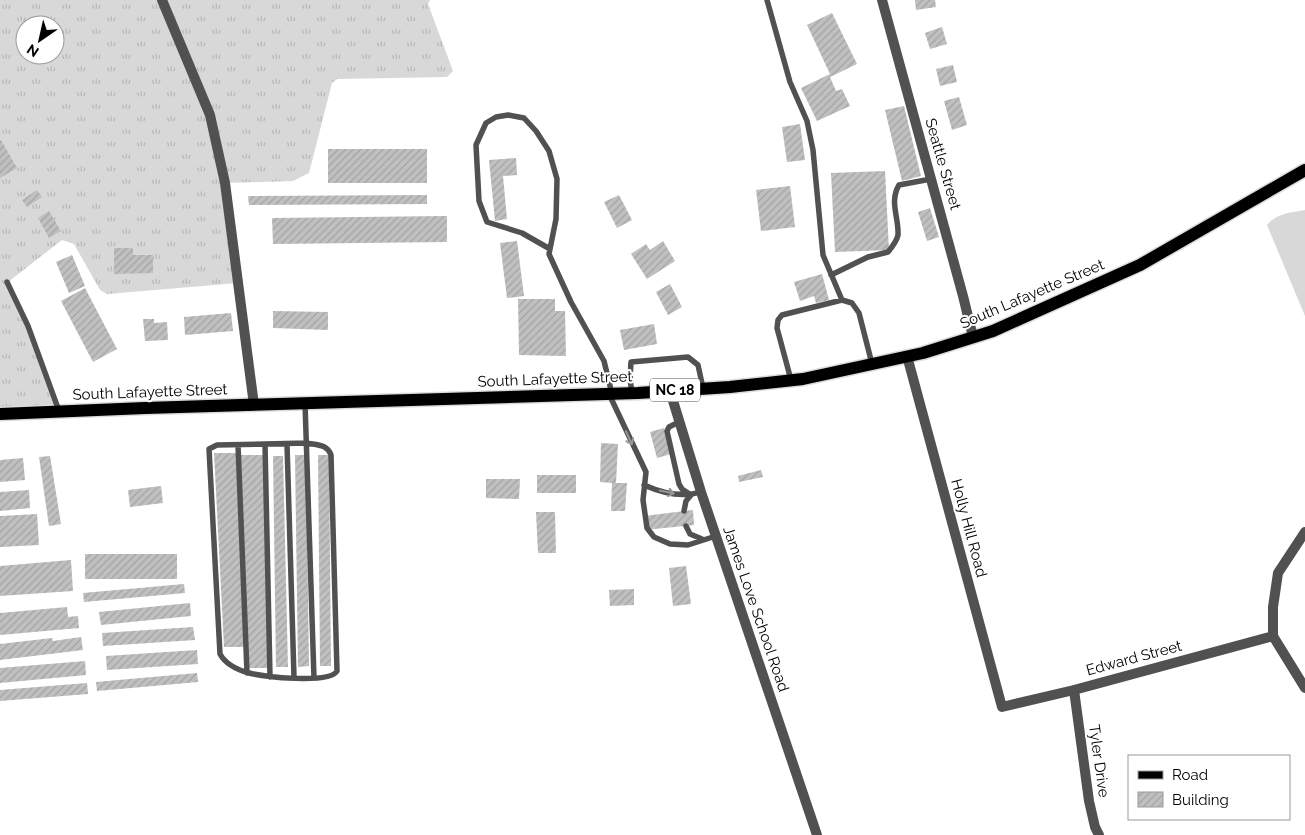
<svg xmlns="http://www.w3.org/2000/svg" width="1305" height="835" font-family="Raleway,sans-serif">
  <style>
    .grass { fill: url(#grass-tufts); fill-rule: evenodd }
    .pitch { fill: #d8d8d8 }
    .building { fill: url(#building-hatch) }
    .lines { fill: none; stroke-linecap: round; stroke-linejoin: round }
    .primary-casing { stroke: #dbdbdb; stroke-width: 15 }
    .lane { stroke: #515151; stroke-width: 5.5 }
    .street { stroke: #515151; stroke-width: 10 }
    .primary { stroke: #000; stroke-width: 12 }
    .oneway { stroke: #979797 }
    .labels { text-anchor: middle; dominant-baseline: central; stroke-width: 4; stroke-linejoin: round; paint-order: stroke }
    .shield { fill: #fff; stroke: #4c4c4c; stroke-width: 1 }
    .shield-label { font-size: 14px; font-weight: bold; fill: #000 }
    .street-label { font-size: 15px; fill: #000; stroke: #fff }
  </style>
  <defs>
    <pattern id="grass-tufts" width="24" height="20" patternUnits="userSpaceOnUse" patternTransform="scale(1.25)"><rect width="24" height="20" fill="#d8d8d8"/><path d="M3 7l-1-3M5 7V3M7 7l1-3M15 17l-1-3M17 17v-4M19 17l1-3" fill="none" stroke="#b8b8b8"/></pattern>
    <pattern id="building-hatch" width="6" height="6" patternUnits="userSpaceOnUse" patternTransform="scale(1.25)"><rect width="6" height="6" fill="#c0c0c0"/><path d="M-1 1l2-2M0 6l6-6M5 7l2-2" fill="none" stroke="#a3a3a3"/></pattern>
  </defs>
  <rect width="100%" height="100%" fill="#fff"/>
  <path class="grass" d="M 0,0 L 430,0 L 428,4 L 453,71 L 447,77 L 337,79 L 332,83 L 309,173 L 293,181 L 225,183 L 238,283 L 107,294 L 100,290 L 74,244 L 62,240 L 8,282 L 28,326 L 58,411 L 0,414 ZM 25,25 L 55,25 L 55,55 L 25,55 Z"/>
  <path class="pitch" d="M 1305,210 L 1305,316 L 1267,225 C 1277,213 1290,213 1305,210 Z"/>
  <path class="building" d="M 915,0 L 935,0 L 936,7 L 916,10 Z
    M 832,13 L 857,64 L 830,77 L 836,91 L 842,89 L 850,106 L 817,121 L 801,88 L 830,74 L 807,25 Z
    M 942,27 L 947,44 L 930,49 L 925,33 Z
    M 953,65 L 957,82 L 940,86 L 936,69 Z
    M 959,97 L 967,125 L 952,130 L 944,101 Z
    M 904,106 L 921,176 L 902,181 L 885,110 Z
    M 800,124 L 805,160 L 787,162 L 782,127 Z
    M 0,140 L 1,140 L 17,168 L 0,178 Z
    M 328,149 L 427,149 L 427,183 L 328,183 Z
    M 516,158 L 517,175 L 503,176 L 507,219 L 495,221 L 489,160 Z
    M 885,171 L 889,250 L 835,252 L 831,173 Z
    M 790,186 L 795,227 L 761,231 L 756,190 Z
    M 37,190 L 42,197 L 27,207 L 22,200 Z
    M 427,195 L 427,204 L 249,205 L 248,196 Z
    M 619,195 L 632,220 L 617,228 L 604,202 Z
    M 930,208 L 939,237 L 927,241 L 918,212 Z
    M 49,211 L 61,231 L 49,238 L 38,218 Z
    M 447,216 L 447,242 L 273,244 L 272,218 Z
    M 517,241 L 524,296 L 507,298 L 500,243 Z
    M 663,241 L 675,261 L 647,279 L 631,254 L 646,244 L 650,250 Z
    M 114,248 L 133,248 L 133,255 L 153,255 L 153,273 L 114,274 Z
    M 72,255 L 85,286 L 69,293 L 56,262 Z
    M 822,274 L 829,300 L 816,303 L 814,296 L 800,301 L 794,282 Z
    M 670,284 L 682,307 L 668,315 L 656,292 Z
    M 85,288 L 117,349 L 93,362 L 61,301 Z
    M 518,299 L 555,299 L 555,311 L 565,311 L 566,356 L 519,355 Z
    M 273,311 L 328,312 L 328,330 L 273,328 Z
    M 231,313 L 233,331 L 185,335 L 184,317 Z
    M 143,319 L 154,319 L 154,323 L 167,322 L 168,340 L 145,341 Z
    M 654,324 L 657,344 L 624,350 L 620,330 Z
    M 664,428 L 671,454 L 657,458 L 650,432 Z
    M 601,443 L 618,444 L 616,483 L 627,483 L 625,511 L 611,511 L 612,483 L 600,482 Z
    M 214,453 L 236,453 L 244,647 L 224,647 Z
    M 240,455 L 263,455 L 269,668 L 248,668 Z
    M 295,455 L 306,455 L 309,666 L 298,667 Z
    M 318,455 L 329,455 L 331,666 L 320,666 Z
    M 50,456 L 61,524 L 49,526 L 39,457 Z
    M 273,456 L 283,456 L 288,667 L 276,667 Z
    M 23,458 L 25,480 L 0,482 L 0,460 Z
    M 761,470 L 763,477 L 739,482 L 738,476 Z
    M 537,475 L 576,475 L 576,493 L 537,493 Z
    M 486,479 L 520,479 L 519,499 L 486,498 Z
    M 161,486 L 163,503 L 130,507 L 128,490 Z
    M 29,490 L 30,508 L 0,511 L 0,492 Z
    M 693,510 L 694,525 L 645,530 L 644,516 Z
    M 536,512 L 555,512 L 556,553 L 538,553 Z
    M 37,514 L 39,545 L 0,547 L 0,516 Z
    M 85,554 L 177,554 L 177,579 L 85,579 Z
    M 71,560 L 73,591 L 0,596 L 0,566 Z
    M 686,566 L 691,604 L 673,606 L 669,568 Z
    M 184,584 L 185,593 L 84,602 L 83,593 Z
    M 634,589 L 634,605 L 610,606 L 609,590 Z
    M 190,603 L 191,616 L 101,625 L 99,612 Z
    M 67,607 L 68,617 L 78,616 L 79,628 L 0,635 L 0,613 Z
    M 193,627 L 195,640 L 103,646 L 102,633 Z
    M 81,637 L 83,650 L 0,660 L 0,644 L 52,638 L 53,641 Z
    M 197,650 L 198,664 L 107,670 L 106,656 Z
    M 85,661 L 86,675 L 0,683 L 0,668 Z
    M 197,673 L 198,682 L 97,691 L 96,682 Z
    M 87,683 L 88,694 L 0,701 L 0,690 Z"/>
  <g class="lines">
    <g class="primary-casing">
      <path id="primary" d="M 0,414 L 145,408 L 638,393 L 730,387 L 803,379 L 923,353 L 993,331 L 1140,265 L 1305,170"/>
    </g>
    <path class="lane" d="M 767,0 L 790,82 L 807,121 L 813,150 L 823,255 L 842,300 L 852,303 L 859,313 L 872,364
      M 550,249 L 522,233 L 487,222 L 479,201 L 476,145 L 486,123 L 496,117 L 508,115 L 524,118 L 536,131 L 549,151 L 557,179 L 556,219 L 549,254 L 571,302 L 604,361 L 612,394
      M 831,275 L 868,257 L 888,252 C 892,247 897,241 898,235 C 899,217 889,202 899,185 L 931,179
      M 7,282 L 28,326 L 59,411
      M 791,380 L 777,328 L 778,320 L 782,315 L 842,300
      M 632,393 L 630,379 L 631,362 L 688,357 L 698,365 L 703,388
      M 609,394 L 646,472 L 643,500 L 647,528 L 654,537 L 670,544 L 688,545 L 716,536
      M 305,403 L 314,678
      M 679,422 L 669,427 L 667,431 L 679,484 L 682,489 L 691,495
      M 307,443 C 317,445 327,444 331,455 L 337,671 C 330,684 263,677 249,673 C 238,670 226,665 220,654 L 209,449 L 217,445 Z
      M 265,444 L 270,677
      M 287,444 L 294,677
      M 238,445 L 247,673
      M 644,485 C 662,493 682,498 701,492
      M 684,511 L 686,501 L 691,495
      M 686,526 L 690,534 L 702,539"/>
    <path class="street" d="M 162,0 L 210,115 L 225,183 L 254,405
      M 882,0 L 963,296 L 973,337
      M 907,356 L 1002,707 L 1074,690 L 1273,636
      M 670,391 L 701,492 L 817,835
      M 1305,532 L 1278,573 L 1273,607 L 1273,636 L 1305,688
      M 1074,690 L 1089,801 L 1095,827 L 1099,835"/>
    <use href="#primary" class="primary"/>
  </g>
  <defs><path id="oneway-shaft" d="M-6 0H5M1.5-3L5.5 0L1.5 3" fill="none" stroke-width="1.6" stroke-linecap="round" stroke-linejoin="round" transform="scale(1.25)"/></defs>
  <g class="oneway">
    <use href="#oneway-shaft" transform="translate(629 438) rotate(66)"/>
    <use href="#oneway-shaft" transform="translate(667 492) rotate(12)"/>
  </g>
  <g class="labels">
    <rect class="shield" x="650" y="378.5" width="50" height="23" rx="4"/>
    <g class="shield-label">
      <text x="675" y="390">NC 18</text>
    </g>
    <g class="street-label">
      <text transform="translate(943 164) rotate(74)">Seattle Street</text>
      <text transform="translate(1032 294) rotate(-23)">South Lafayette Street</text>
      <text transform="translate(555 379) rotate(-2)">South Lafayette Street</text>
      <text transform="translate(150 392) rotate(-2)">South Lafayette Street</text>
      <text transform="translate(969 528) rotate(75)">Holly Hill Road</text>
      <text transform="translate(756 609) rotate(71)">James Love School Road</text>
      <text transform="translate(1134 658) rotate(-15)">Edward Street</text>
      <text transform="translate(1099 761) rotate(82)">Tyler Drive</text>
    </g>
  </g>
  <rect x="1128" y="755" width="162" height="65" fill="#ffffff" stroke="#999999"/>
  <rect x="1138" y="771" width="25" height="8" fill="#000000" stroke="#999999"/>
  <text x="1172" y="780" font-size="15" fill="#000000">Road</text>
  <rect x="1138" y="792" width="25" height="15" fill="url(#building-hatch)" stroke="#999999"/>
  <text x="1172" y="805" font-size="15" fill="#000000">Building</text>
  <g transform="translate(40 40) rotate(214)"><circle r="24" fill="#ffffff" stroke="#999999"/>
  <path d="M0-4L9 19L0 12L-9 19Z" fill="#000000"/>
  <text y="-8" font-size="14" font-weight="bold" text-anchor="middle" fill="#000000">N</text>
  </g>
</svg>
